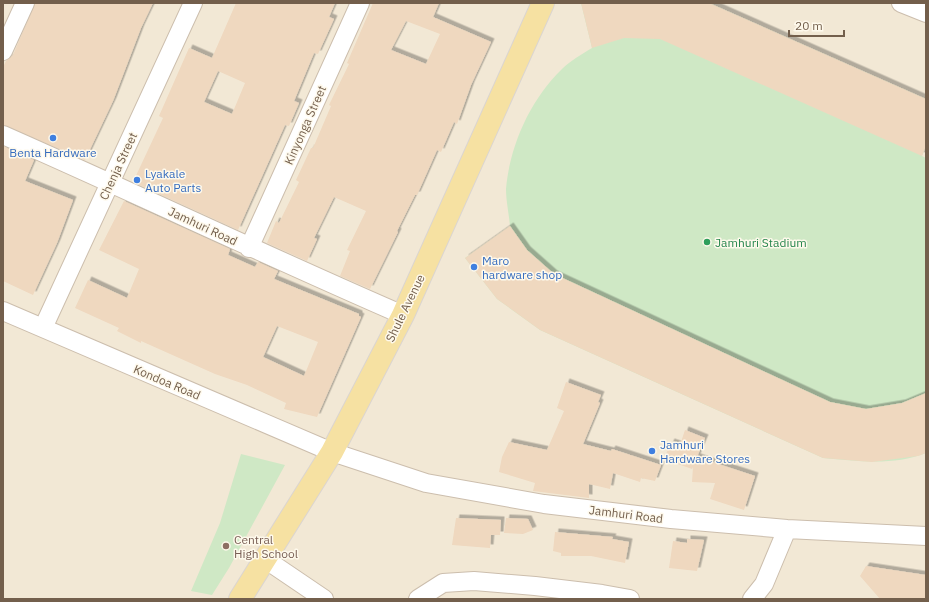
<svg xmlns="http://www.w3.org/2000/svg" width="929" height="602" font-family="'IBM Plex Sans',sans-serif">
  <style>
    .residential { fill: #f2e8d5 }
    .green { fill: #cfe8c5 }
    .building { fill: #efd8bf; fill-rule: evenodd; filter: url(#shadow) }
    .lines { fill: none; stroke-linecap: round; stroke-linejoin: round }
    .minor-casing { stroke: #ccbead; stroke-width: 20 }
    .major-casing { stroke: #dbd5d0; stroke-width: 24 }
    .minor { stroke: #fff; stroke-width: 18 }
    .major { stroke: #f6e1a2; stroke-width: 22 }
    .shop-dot { fill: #3f7fe0; stroke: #fef9ec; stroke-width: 1.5 }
    .leisure-dot { fill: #2e9e5b; stroke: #fef9ec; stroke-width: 1.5 }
    .education-dot { fill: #8d6e63; stroke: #fef9ec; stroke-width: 1.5 }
    .labels { text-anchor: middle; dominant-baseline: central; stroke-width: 3; stroke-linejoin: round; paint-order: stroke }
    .street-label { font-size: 12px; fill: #735f4c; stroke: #fef9ec }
    .shop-label { font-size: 12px; fill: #366cbe; stroke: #fef9ec; text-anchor: start }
    .leisure-label { font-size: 12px; fill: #27864d; stroke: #fef9ec; text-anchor: start }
    .education-label { font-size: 12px; fill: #785e54; stroke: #fef9ec; text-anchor: start }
  </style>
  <defs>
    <filter id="shadow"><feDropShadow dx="3.5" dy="-3.5" stdDeviation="0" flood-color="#0004"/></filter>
  </defs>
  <rect width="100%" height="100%" fill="#fbf5e6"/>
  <path class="residential" d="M 3,3 L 926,3 L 926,599 L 3,599 Z"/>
  <path class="green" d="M 581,3 L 709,3 L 926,99 L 926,146 L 922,156 L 926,158 L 926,453 C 894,466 857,461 823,458 L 540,330 L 497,299 L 465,258 L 510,226 C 509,214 506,201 506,189 C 510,145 530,100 562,69 C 570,61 582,54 592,48 Z
    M 241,454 L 285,465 L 229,568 L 212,595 L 191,591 L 220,523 Z"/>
  <path class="building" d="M 35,3 L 153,3 L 141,28 L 113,101 L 85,160 L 3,125 L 3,67 L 6,61 L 13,55 Z
    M 236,3 L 335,3 L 329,17 L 334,19 L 318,54 L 314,53 L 294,101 L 299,103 L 289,126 L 285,125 L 238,230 L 133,182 L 163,118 L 159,116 L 189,48 L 212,58 ZM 218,71 L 245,83 L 232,114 L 204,102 Z
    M 373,3 L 439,3 L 433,17 L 491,42 L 471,85 L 457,124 L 454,122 L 441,152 L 437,150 L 417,195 L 415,195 L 397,231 L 398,232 L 370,289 L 340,276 L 350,251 L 347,250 L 366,211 L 334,197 L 314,238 L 317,239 L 307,261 L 267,243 L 276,221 L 279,223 L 299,182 L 296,180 L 311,148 L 313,148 L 331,106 L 329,105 L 349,64 L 347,63 ZM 406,21 L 440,34 L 426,64 L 391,50 Z
    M 581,3 L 709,3 L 926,99 L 926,146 L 922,156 L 660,39 L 624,38 L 592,48 Z
    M 3,146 L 34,160 L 25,181 L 73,200 L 57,243 L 33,295 L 3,281 Z
    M 124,201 L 230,249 L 228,255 L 255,267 L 258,262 L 278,271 L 274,279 L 359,314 L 359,316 L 361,317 L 317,417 L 284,409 L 286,403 L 247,385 L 215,374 L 141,341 L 141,343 L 117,331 L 119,328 L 75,308 L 88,280 L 127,298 L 139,269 L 99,250 ZM 277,326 L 318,342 L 304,376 L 263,357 Z
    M 510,226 L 527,250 L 554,274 L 830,402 L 866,409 L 902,403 L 926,393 L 926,453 L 918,456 L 872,462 L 823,458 L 540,330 L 497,299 L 465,258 Z
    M 566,382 L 601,395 L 598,402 L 600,403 L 583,444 L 611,451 L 612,449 L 661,465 L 655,481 L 641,478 L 640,482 L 613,473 L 610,489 L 589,484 L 589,498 L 533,491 L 535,483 L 499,472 L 502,457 L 509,442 L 547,450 L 564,411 L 557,408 Z
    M 685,430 L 705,438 L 697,457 L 755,476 L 744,510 L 710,499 L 715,483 L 692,482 L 693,467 L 692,469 L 664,459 L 671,442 L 680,445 Z
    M 456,518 L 501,520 L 500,535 L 491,535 L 490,548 L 452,545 Z
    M 506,518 L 528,519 L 533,530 L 523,534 L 504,533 Z
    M 555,532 L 613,537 L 612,539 L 629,542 L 625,563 L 591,556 L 561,556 L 561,553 L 553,551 Z
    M 687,539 L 704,540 L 697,571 L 669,568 L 673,541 L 687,543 Z
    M 866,566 L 926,575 L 926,599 L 880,599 L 860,576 Z"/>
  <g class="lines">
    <g class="minor-casing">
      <path id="minor" d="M 901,3 L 926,13
        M 3,51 L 25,3
        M 3,135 C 137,194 269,257 403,315
        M 249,248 L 360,3
        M 3,311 L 332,452 L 426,483 L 544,504 L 671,519 L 787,529 L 926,536
        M 43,328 L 193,3
        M 265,559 L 324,599
        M 418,599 L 443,583 L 474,581 L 535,586 L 602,594 L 630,599
        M 752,599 L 764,584 L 787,529"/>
    </g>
    <g class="major-casing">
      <path id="major" d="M 240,599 L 332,452 L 403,315 L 543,3"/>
    </g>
    <use href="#minor" class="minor"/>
    <use href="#major" class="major"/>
  </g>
  <g class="shop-dot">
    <circle cx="53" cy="138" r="4"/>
    <circle cx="137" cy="180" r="4"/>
    <circle cx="474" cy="267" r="4"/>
    <circle cx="652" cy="451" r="4"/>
  </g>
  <circle class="leisure-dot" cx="707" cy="242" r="4"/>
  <circle class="education-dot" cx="226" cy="546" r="4"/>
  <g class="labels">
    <g class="street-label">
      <text transform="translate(305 125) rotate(-66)">Kinyonga Street</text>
      <text transform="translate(118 166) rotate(-65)">Chenja Street</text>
      <text transform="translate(203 226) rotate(25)">Jamhuri Road</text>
      <text transform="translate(405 308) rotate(-64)">Shule Avenue</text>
      <text transform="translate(167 382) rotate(23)">Kondoa Road</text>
      <text transform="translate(626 514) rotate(7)">Jamhuri Road</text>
    </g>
    <g class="shop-label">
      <text x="53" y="152" text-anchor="middle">Benta Hardware</text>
      <text x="145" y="173">Lyakale<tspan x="145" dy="14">Auto Parts</tspan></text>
      <text x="482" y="260">Maro<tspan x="482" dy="14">hardware shop</tspan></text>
      <text x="660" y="444">Jamhuri<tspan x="660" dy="14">Hardware Stores</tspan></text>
    </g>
    <g class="leisure-label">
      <text x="715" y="242">Jamhuri Stadium</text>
    </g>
    <g class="education-label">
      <text x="234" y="539">Central<tspan x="234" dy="14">High School</tspan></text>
    </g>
  </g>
  <rect width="929" height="602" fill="none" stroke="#735f4c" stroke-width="8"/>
  <path d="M789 30v6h55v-6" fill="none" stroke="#735f4c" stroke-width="2"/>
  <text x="795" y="30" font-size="12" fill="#735f4c" stroke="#fef9ec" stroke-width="3" paint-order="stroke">20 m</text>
</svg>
